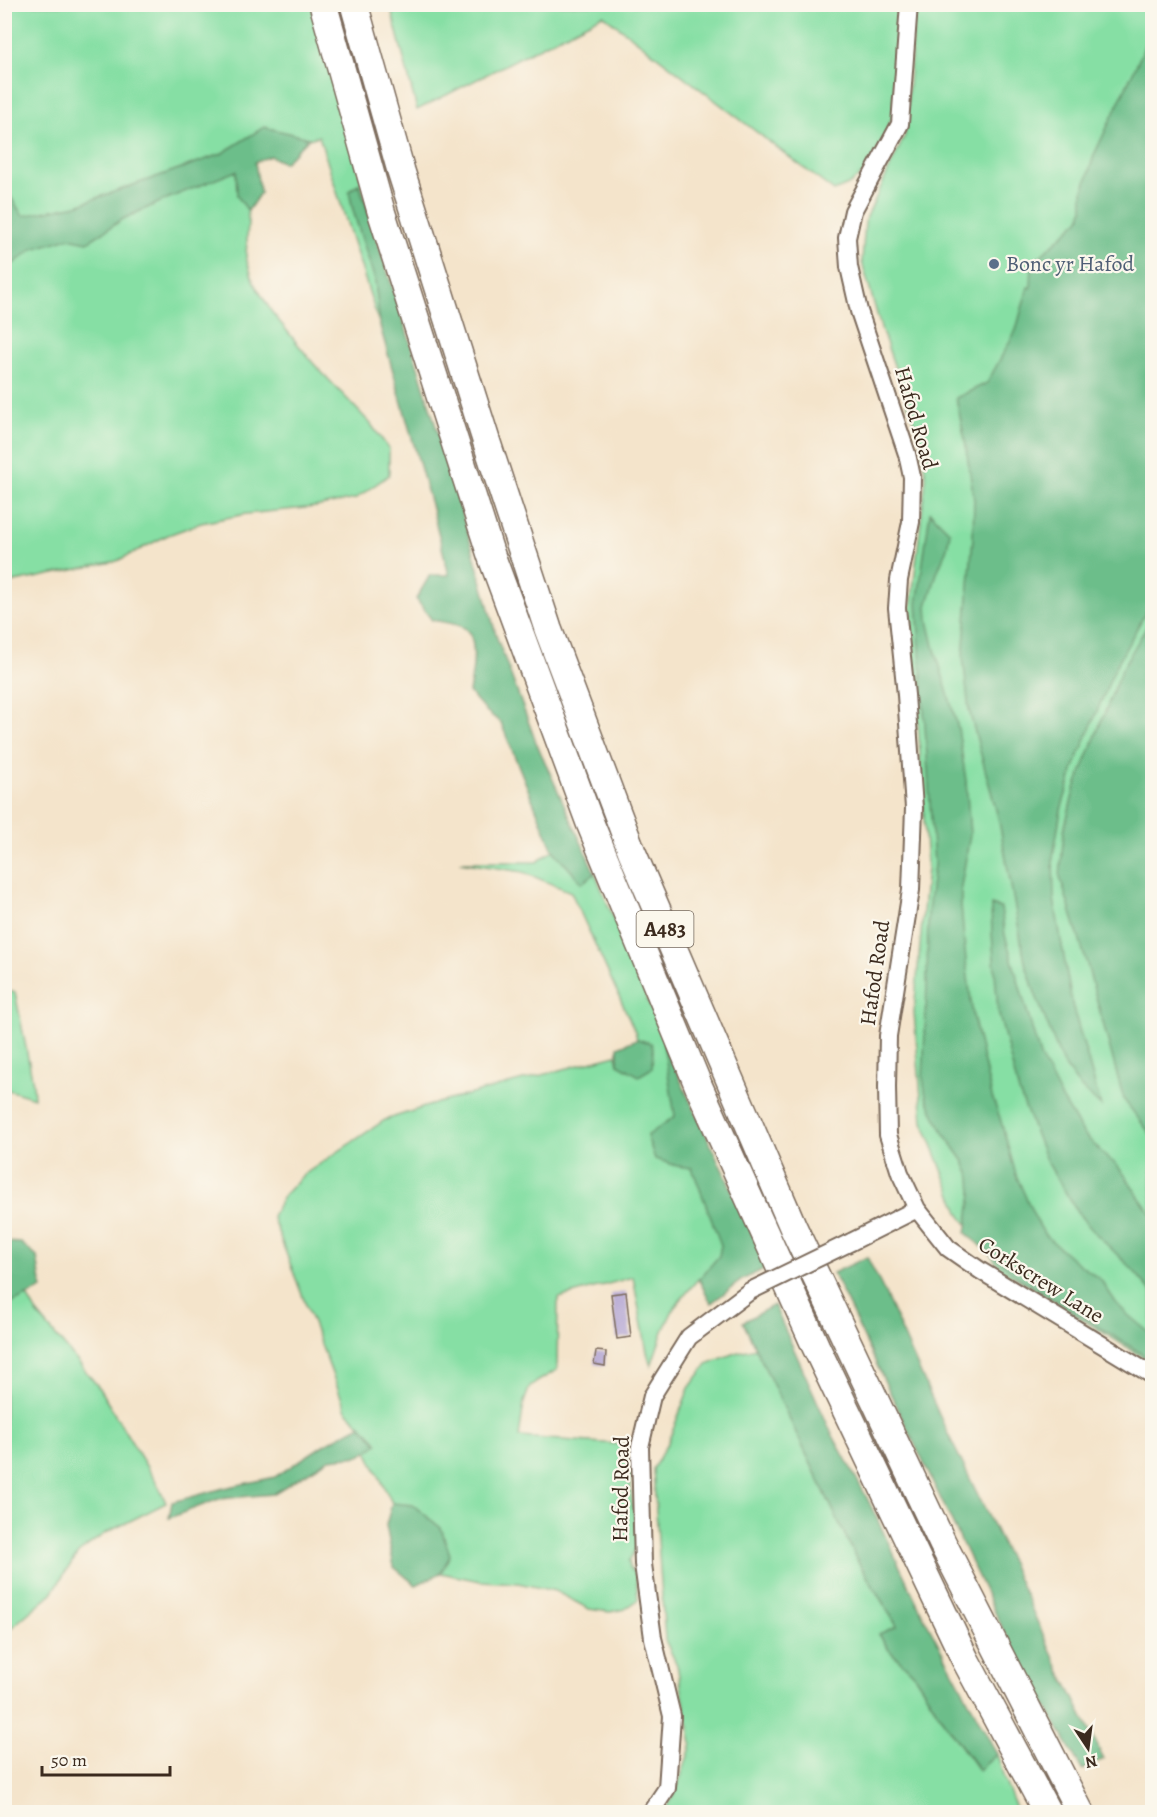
<svg xmlns="http://www.w3.org/2000/svg" width="1157" height="1817" font-family="Alegreya,serif">
  <style>
    .green { fill: #86dfa4; stroke: #608461; stroke-width: 1.5 }
    .forest { fill: #6cbe8a; stroke: #547454; stroke-width: 1.5 }
    .building { fill: #b0a2d2 }
    .lines { fill: none; stroke-linecap: round; stroke-linejoin: round }
    .minor-casing { stroke: #7c6b5b; stroke-width: 20 }
    .trunk-casing { stroke: #7c6b5b; stroke-width: 30 }
    .minor { stroke: #fff; stroke-width: 16 }
    .trunk { stroke: #fff; stroke-width: 27 }
    .minor-bridge-casing { stroke: #7c6b5b; stroke-width: 20; stroke-linecap: butt }
    .minor-bridge { stroke: #fff; stroke-width: 16 }
    .service-dot { fill: #5c6f8a; stroke: #fbf7ec; stroke-width: 2 }
    .labels { text-anchor: middle; dominant-baseline: central; stroke-width: 4.5; stroke-linejoin: round; paint-order: stroke }
    .shield { fill: #fbf7ec; stroke: #75685c; stroke-width: 1.5 }
    .shield-label { font-size: 21px; font-weight: bold; fill: #3b2a1e }
    .service-label { font-size: 22px; fill: #4e5e75; stroke: #fbf7ec; text-anchor: start }
    .street-label { font-size: 22px; fill: #3b2a1e; stroke: #fbf7ec }
  </style>
  <rect width="100%" height="100%" fill="#fbf7ec"/>
  <filter id="ink" filterUnits="userSpaceOnUse"><feTurbulence type="fractalNoise" baseFrequency=".0167" numOctaves="2"/><feDisplacementMap in="SourceGraphic" scale="12" xChannelSelector="R" yChannelSelector="G"/><feConvolveMatrix kernelMatrix="1 2 1 2 8 2 1 2 1" color-interpolation-filters="sRGB"/></filter>
  <filter id="wash" filterUnits="userSpaceOnUse"><feTurbulence type="fractalNoise" baseFrequency=".008" numOctaves="4" result="noise"/><feDisplacementMap in="SourceGraphic" scale="24" xChannelSelector="R" yChannelSelector="G"/><feGaussianBlur stdDeviation="1.35" result="paint"/><feColorMatrix in="noise" values="0 0 0 0 0 0 0 0 0 0 0 0 0 0 0 0 0 1.4 0 .05"/><feComposite in="paint" operator="in"/></filter>
  <g filter="url(#wash)">
    <rect width="100%" height="100%" fill="#f4e4cb"/>
    <path class="green" d="M 5,5 L 313,5 L 375,232 L 358,184 L 349,191 L 353,210 L 375,280 L 380,326 L 319,136 L 244,158 L 248,221 L 246,258 L 254,283 L 271,311 L 313,363 L 370,423 L 389,449 L 389,475 L 355,499 L 315,507 L 246,514 L 201,523 L 168,535 L 117,561 L 5,584 Z
      M 390,5 L 897,5 L 893,115 L 880,146 L 863,174 L 848,185 L 834,191 L 603,15 L 417,110 Z
      M 915,5 L 1152,5 L 1152,1363 L 1001,1269 L 960,1215 L 923,1122 L 914,1012 L 927,868 L 911,608 L 926,477 L 920,439 L 881,328 L 862,262 L 865,221 L 905,135 Z
      M 553,850 L 582,883 L 595,873 L 682,1084 L 663,1045 L 745,1259 L 705,1291 L 698,1279 L 674,1308 L 663,1331 L 651,1366 L 647,1352 L 633,1277 L 558,1298 L 557,1370 L 530,1386 L 524,1402 L 519,1437 L 632,1445 L 631,1491 L 638,1544 L 629,1561 L 630,1568 L 636,1574 L 638,1600 L 625,1609 L 610,1612 L 589,1609 L 555,1591 L 518,1583 L 480,1581 L 441,1573 L 392,1503 L 367,1451 L 378,1443 L 346,1410 L 272,1216 L 284,1195 L 302,1176 L 385,1120 L 434,1104 L 616,1055 L 618,1064 L 651,1044 L 637,1039 L 635,1031 L 571,892 L 523,872 L 460,862 L 537,862 Z
      M 5,992 L 15,992 L 33,1083 L 34,1098 L 5,1089 Z
      M 4,1254 L 36,1312 L 97,1385 L 159,1487 L 166,1503 L 104,1534 L 78,1553 L 52,1593 L 5,1633 Z
      M 756,1348 L 856,1558 L 897,1626 L 879,1634 L 889,1650 L 913,1673 L 946,1725 L 978,1770 L 997,1754 L 1005,1782 L 1018,1812 L 664,1812 L 676,1791 L 692,1744 L 677,1665 L 665,1640 L 653,1469 L 669,1440 L 689,1388 L 707,1364 L 735,1353 Z"/>
    <path class="forest" d="M 1146,5 L 1152,5 L 1152,601 L 1115,668 L 1075,765 L 1061,810 L 1053,857 L 1054,899 L 1072,1004 L 1101,1106 L 1080,1087 L 1062,1062 L 1035,993 L 1025,962 L 999,821 L 969,710 L 963,657 L 973,537 L 974,500 L 965,440 L 956,398 L 987,383 L 1016,330 L 1028,287 L 1031,288 L 1032,264 L 1080,219 L 1083,210 L 1083,192 L 1094,155 L 1142,53 L 1147,36 Z
      M 264,127 L 309,138 L 284,163 L 270,156 L 255,162 L 260,193 L 248,211 L 237,196 L 236,171 L 169,198 L 123,219 L 88,242 L 68,238 L 33,249 L 13,264 L 6,260 L 5,188 L 23,216 L 77,205 L 221,154 Z
      M 359,184 L 416,360 L 472,547 L 497,638 L 536,742 L 595,873 L 582,883 L 553,850 L 501,723 L 486,711 L 469,692 C 472,677 480,637 464,628 C 456,623 441,622 432,620 L 416,599 L 430,575 L 449,575 L 432,508 L 380,326 L 375,280 L 353,210 L 349,191 Z
      M 930,512 L 950,532 L 947,548 L 937,573 L 927,606 L 928,620 L 934,646 L 958,728 L 966,781 L 970,834 L 961,887 L 961,905 L 966,961 L 973,1016 L 992,1097 L 1000,1118 L 1016,1175 L 1035,1218 L 1045,1235 L 1075,1261 L 1101,1280 L 1117,1304 L 1128,1315 L 1152,1335 L 1152,1360 L 1018,1277 L 966,1233 L 972,1194 L 971,1178 L 963,1160 L 945,1135 L 934,1115 L 926,1097 L 923,1078 L 927,984 L 928,912 L 934,864 L 917,604 Z
      M 1152,617 L 1152,1136 L 1124,1100 L 1087,964 L 1060,877 L 1064,830 L 1074,791 L 1121,671 Z
      M 991,905 L 1001,908 L 1005,935 L 1040,1056 L 1061,1097 L 1083,1133 L 1106,1157 L 1116,1164 L 1127,1178 L 1139,1197 L 1152,1215 L 1152,1292 L 1133,1270 L 1092,1230 L 1078,1213 L 1046,1160 L 1019,1092 L 998,1011 L 992,933 Z
      M 637,1039 L 651,1043 L 653,1049 L 652,1068 L 639,1076 L 618,1064 L 618,1047 Z
      M 663,1043 L 768,1267 L 742,1280 L 711,1303 L 699,1279 L 719,1256 L 721,1245 L 692,1168 L 677,1166 L 655,1159 L 647,1136 L 675,1116 Z
      M 5,1242 L 21,1243 L 37,1257 L 42,1289 L 10,1304 L 5,1294 Z
      M 867,1257 L 882,1287 L 946,1430 L 1005,1550 L 1051,1652 L 1104,1759 L 1082,1770 L 1002,1627 L 833,1273 Z
      M 774,1305 L 831,1432 L 867,1498 L 923,1615 L 997,1754 L 979,1770 L 946,1725 L 913,1673 L 889,1650 L 879,1634 L 897,1626 L 856,1558 L 743,1322 Z
      M 361,1425 L 378,1444 L 360,1456 L 329,1459 L 273,1494 L 219,1499 L 169,1518 L 172,1502 L 224,1488 L 275,1477 L 325,1444 Z
      M 392,1503 L 413,1505 L 441,1528 L 450,1555 L 441,1573 L 416,1585 L 394,1567 L 386,1525 Z"/>
    <g id="blocks">
      <path class="building" d="M 626,1292 L 631,1337 L 617,1339 L 611,1294 Z
        M 596,1351 L 606,1352 L 605,1366 L 594,1364 Z"/>
    </g>
  </g>
  <g filter="url(#ink)">
    <use href="#blocks" fill-opacity="0" stroke="#7c6b5b" stroke-width="1.5"/>
    <g class="lines">
      <g class="minor-casing">
        <path id="minor" d="M 909,4 L 900,124 L 853,211 L 847,238 L 849,267 L 859,311 L 907,454 L 912,477 L 911,522 L 899,580 L 897,608 L 906,695 L 914,808 L 911,890 L 888,1036 L 887,1087 L 888,1135 L 900,1173 L 917,1209 L 948,1248 L 981,1271 L 1152,1375
          M 851,1242 L 917,1209
          M 651,1812 L 667,1788 L 672,1716 L 653,1638 L 643,1564 L 640,1447 L 652,1396 L 689,1337 L 750,1291"/>
      </g>
      <g class="trunk-casing">
        <path id="trunk" d="M 323,4 L 381,211 L 491,555 L 590,823 L 699,1087 L 816,1347 L 965,1659 L 1047,1812
          M 354,4 L 401,171 L 486,440 L 548,629 L 632,852 L 793,1227 L 942,1542 L 1080,1812"/>
      </g>
      <use href="#minor" class="minor"/>
      <use href="#trunk" class="trunk"/>
      <g class="minor-bridge-casing">
        <path id="minor-bridge" d="M 750,1291 L 851,1242"/>
      </g>
      <use href="#minor-bridge" class="minor-bridge"/>
    </g>
  </g>
  <circle class="service-dot" cx="994" cy="264" r="6"/>
  <g class="labels">
    <rect class="shield" x="636.5" y="911" width="57" height="36" rx="4.5"/>
    <g class="shield-label">
      <text x="665" y="929">A483</text>
    </g>
    <g class="service-label">
      <text x="1006" y="264">Bonc yr Hafod</text>
    </g>
    <g class="street-label">
      <text transform="translate(916 418) rotate(74)">Hafod Road</text>
      <text transform="translate(875 973) rotate(-82)">Hafod Road</text>
      <text transform="translate(1041 1280) rotate(32)">Corkscrew Lane</text>
      <text transform="translate(621 1489) rotate(-89)">Hafod Road</text>
    </g>
  </g>
  <rect width="1157" height="1817" fill="none" stroke="#fbf7ec" stroke-width="24"/>
  <g transform="translate(1088 1748) rotate(167)" stroke="#fbf7ec" stroke-width="4.5" paint-order="stroke">
  <path d="M0-4.5L10 22L0 15L-10 22Z" fill="#3b2a1e"/>
  <text y="-9" font-size="16" font-weight="bold" text-anchor="middle" fill="#3b2a1e">N</text>
  </g>
  <path d="M42 1766v9h128v-9" fill="none" stroke="#3b2a1e" stroke-width="3"/>
  <text x="51" y="1766" font-size="18" fill="#3b2a1e" stroke="#fbf7ec" stroke-width="4.5" paint-order="stroke">50 m</text>
</svg>
